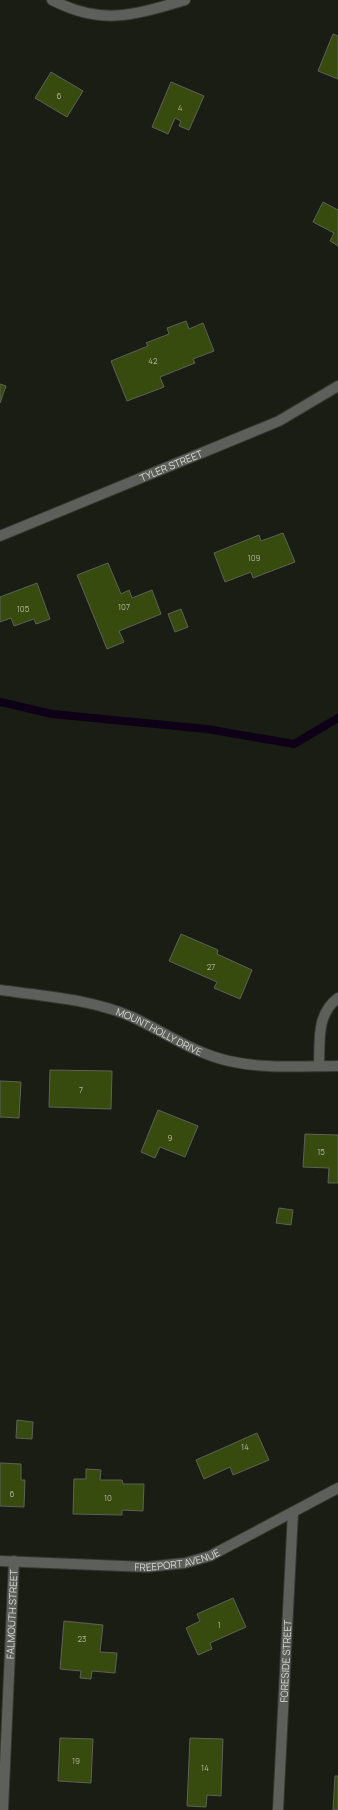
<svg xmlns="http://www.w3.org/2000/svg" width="338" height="1810" font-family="Manrope,sans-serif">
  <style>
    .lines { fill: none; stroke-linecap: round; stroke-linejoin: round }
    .stream { stroke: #0e0017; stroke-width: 8 }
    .building { fill: #384b0e; stroke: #5d6157 }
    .minor-casing { stroke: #34372f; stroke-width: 12 }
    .minor { stroke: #5d5f5a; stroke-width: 10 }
    .labels { text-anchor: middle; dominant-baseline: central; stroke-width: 3.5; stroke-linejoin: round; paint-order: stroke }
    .number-label { font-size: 8px; fill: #b0b6a2 }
    .street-label { font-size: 10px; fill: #d8dad4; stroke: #191d14 }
  </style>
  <rect width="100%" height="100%" fill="#191d14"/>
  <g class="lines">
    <path class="stream" d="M 0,702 L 52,714 L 207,729 L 294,744 L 338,718"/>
  </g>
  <path class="building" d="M 333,34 L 338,36 L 338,79 L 318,71 Z
    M 51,72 L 83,91 L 67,117 L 35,98 Z
    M 171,82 L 204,96 L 189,130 L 179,126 L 181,121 L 175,118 L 168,134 L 152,127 Z
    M 323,202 L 338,210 L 338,246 L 330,241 L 334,233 L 313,222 Z
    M 186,321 L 189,329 L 203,323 L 214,351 L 193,359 L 195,363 L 160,377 L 164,387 L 127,401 L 111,361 L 148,346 L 146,343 L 169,334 L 167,328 Z
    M 0,384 L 6,386 L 0,403 Z
    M 283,533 L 295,562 L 253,578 L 251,572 L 225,582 L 214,553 L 259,535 L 261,541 Z
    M 108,563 L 121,594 L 129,590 L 132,598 L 152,590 L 161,614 L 119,631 L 124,642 L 107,649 L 77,575 Z
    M 37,583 L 50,619 L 36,624 L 34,619 L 14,626 L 11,618 L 0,622 L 0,597 Z
    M 181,609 L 188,627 L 175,632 L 168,614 Z
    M 181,934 L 218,950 L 217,954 L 252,970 L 240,999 L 214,988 L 217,982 L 169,961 Z
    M 50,1070 L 112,1071 L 111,1109 L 49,1107 Z
    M 0,1081 L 21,1082 L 19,1118 L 0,1117 Z
    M 158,1110 L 198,1126 L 185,1157 L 160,1147 L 155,1158 L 141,1152 Z
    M 305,1134 L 338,1135 L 338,1183 L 328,1183 L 329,1168 L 303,1167 Z
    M 279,1208 L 293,1210 L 291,1225 L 276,1223 Z
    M 17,1420 L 33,1422 L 32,1439 L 16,1438 Z
    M 257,1433 L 269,1460 L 233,1475 L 230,1467 L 204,1479 L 196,1460 Z
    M 0,1463 L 21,1464 L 21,1480 L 25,1480 L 24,1507 L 0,1506 Z
    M 86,1469 L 101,1470 L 100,1480 L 122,1480 L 123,1484 L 144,1484 L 143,1511 L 122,1510 L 122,1515 L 73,1514 L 74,1479 L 86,1479 Z
    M 233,1598 L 246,1627 L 210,1643 L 212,1649 L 198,1655 L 186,1628 L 200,1621 L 197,1614 Z
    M 64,1621 L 103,1625 L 100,1652 L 117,1653 L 115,1673 L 92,1671 L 91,1679 L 80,1678 L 81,1671 L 60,1669 Z
    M 60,1738 L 93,1739 L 91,1783 L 58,1781 Z
    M 190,1738 L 223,1739 L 221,1796 L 207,1795 L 206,1807 L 187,1806 Z
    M 335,1776 L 338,1776 L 338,1810 L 333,1810 Z"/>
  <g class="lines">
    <g class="minor-casing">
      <g id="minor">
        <path d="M 52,0 C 102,26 134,15 185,0"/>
        <path id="s1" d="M 0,536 L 279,421 L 338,386"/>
        <path id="s2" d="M 0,990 C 43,996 90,999 130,1016 C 163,1031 193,1053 229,1061 C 264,1069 303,1066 338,1066"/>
        <path d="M 319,1066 C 320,1042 316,1014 338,998"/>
        <path id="s3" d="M 0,1561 L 147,1567 L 185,1563 L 210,1556 L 338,1488"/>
        <path id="s4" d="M 3,1810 L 14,1561"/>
        <path id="s5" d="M 278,1810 L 293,1512"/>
      </g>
    </g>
    <use href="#minor" class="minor"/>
  </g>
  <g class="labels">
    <g class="number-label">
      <text x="59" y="95">6</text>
      <text x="180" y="107">4</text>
      <text x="153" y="360">42</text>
      <text x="254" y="557">109</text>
      <text x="124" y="606">107</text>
      <text x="23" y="608">105</text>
      <text x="211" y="966">27</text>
      <text x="81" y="1089">7</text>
      <text x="170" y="1137">9</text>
      <text x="321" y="1151">15</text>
      <text x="245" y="1446">14</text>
      <text x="12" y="1493">6</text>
      <text x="108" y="1497">10</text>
      <text x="219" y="1624">1</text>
      <text x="82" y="1638">23</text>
      <text x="76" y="1760">19</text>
      <text x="205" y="1767">14</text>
    </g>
    <g class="street-label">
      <text stroke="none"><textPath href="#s1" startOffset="185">TYLER STREET</textPath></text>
      <text stroke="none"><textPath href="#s2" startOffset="166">MOUNT HOLLY DRIVE</textPath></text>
      <text stroke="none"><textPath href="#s3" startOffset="178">FREEPORT AVENUE</textPath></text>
      <text stroke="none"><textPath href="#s4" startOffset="196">FALMOUTH STREET</textPath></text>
      <text stroke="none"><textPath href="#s5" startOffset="149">FORESIDE STREET</textPath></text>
    </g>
  </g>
</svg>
